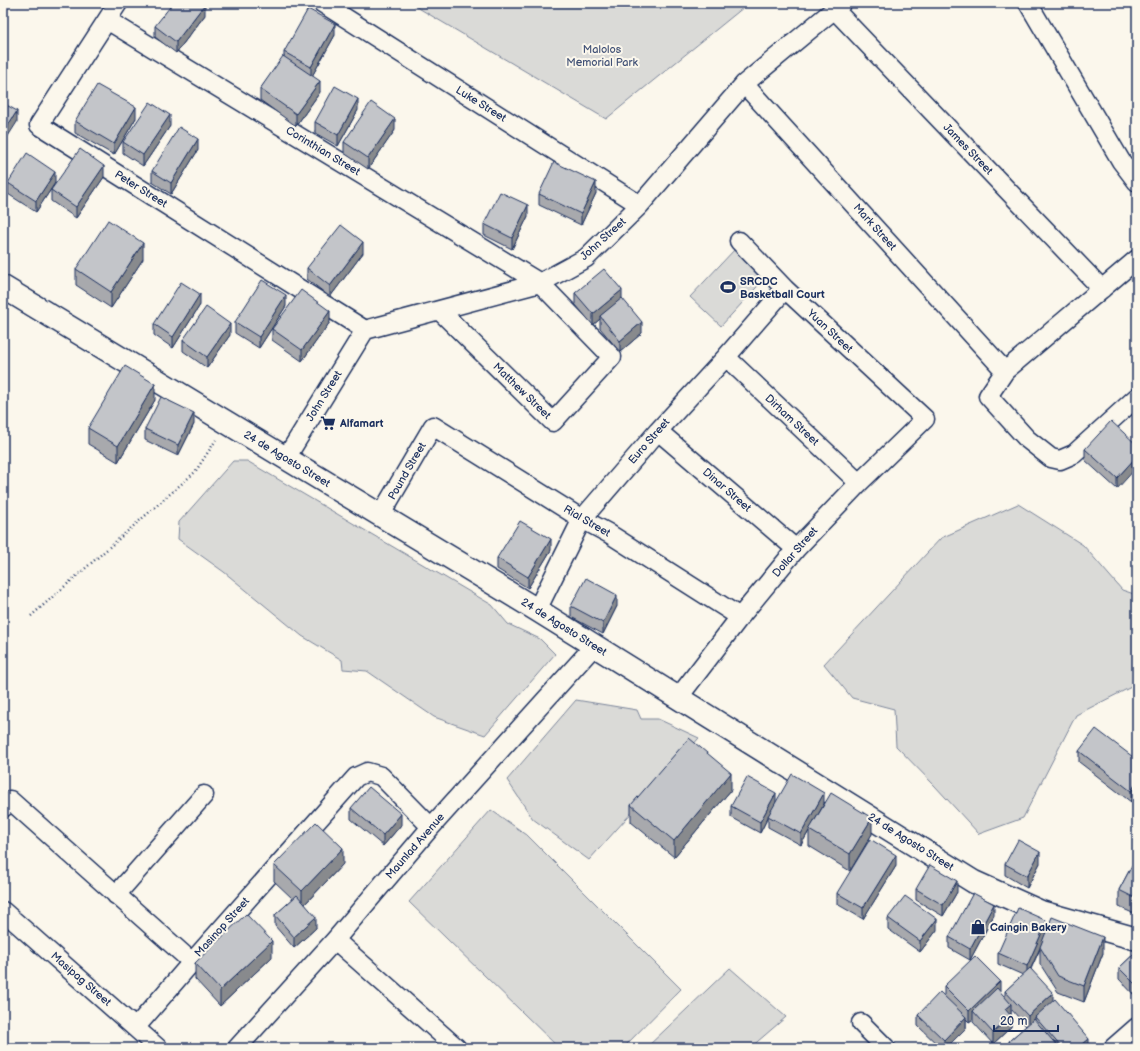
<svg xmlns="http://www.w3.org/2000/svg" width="1140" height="1051" font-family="'Balsamiq Sans',sans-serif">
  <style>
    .green { fill: #dadad7; stroke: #7a849a }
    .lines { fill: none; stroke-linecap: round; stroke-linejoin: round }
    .minor-casing { stroke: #1b2f5e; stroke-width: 21 }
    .tertiary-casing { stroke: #1b2f5e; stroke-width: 25 }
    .path { stroke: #1b2f5e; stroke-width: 2.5; stroke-dasharray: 1 3; stroke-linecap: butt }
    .minor { stroke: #fbf7ec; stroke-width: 18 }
    .tertiary { stroke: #fbf7ec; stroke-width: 22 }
    .wall { fill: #a8a9ad; stroke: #1b2f5e }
    .shaded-wall { fill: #888a8d; stroke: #1b2f5e }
    .building { fill: #c3c5c9; stroke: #1b2f5e }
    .labels { text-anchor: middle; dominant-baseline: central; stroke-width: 4; stroke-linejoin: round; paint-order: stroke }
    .park-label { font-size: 11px; fill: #415176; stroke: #fbf7ec }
    .street-label { font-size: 11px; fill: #1b2f5e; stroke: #fbf7ec }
    .poi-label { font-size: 11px; font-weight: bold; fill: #1b2f5e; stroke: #fbf7ec; text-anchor: start }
  </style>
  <rect width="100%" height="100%" fill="#fbf7ec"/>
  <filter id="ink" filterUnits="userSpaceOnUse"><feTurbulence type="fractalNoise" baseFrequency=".025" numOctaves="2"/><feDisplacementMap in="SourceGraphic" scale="8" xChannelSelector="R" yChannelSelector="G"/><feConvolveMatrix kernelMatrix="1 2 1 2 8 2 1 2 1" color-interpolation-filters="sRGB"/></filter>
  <g filter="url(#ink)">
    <path class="green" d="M 410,3 L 749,3 L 606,119 Z
      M 735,249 L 766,277 L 721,326 L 690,297 Z
      M 233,461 L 247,461 L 492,605 L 508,624 L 540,639 L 555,654 L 485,735 L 434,717 L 367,671 L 343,669 L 342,660 L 302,636 L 224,572 L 178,539 L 179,522 Z
      M 1018,504 L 1083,545 L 1122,590 L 1137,595 L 1137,684 L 1076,715 L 1023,818 L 979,834 L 935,786 L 896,746 L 894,709 L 852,698 L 824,664 L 941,538 Z
      M 576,700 L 637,710 L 641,719 L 658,719 L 699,738 L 589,860 L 533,819 L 507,780 Z
      M 491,810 L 527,835 L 681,989 L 623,1048 L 559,1048 L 409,902 Z
      M 730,968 L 786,1017 L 750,1048 L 646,1048 Z"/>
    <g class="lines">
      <g class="minor-casing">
        <path id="minor" d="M 118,3 L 39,125 L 365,330
          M 322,3 L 640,205
          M 1028,3 L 1121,161 L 1137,182
          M 834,9 L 1102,289
          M 107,20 L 540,283 L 612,357 L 553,422 L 440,311
          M 744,84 L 1005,371
          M 1137,259 L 1005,371 L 988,396 L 1027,439 L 1051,458 L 1060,460 L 1074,454 L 1137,397
          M 726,357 L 859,483
          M 658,431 L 796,549
          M 286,458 L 365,330 L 540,283 L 586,258 L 640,205 L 744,84 L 842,3
          M 380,516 L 433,426 L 582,519 L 608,533 L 740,617
          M 537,610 L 582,519 L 658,431 L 726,357 L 785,289
          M 678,698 L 740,617 L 796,549 L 859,483 L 925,419 L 785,289 L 739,241
          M 3,808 L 10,800 L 192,962 L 356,777 L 367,772 L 381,776 L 431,827
          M 116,895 L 204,795
          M 3,911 L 158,1048
          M 335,940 L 457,1048
          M 861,1023 L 886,1048
          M 136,1027 L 192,962
          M 237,1048 L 335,940 L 431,827 L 594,646
          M 1113,1048 L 1137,1027"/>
      </g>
      <g class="tertiary-casing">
        <path id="tertiary" d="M 3,287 L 537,610 L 974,882 L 1041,912 L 1137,939"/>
      </g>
      <path class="path" d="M 31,616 L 195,472 L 216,440"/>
      <use href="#minor" class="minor"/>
      <use href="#tertiary" class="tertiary"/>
    </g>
    <path class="wall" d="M 205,15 L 176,53 L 155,37 L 155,26 Z
      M 335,35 L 312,76 L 320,92 L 296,126 L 260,100 L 260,89 L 284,57 L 284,52 Z
      M 358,110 L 338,146 L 315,133 L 315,122 Z
      M 136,118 L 114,155 L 75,133 L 75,121 Z
      M 170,126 L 143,166 L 123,153 L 123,142 Z
      M 395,130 L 368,169 L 344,153 L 344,142 Z
      M 198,150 L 171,194 L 152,182 L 152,171 Z
      M 104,177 L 76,218 L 51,201 L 51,190 Z
      M 8,183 L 55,183 L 36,212 L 8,194 Z
      M 596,193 L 581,225 L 539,205 L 539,194 Z
      M 528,216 L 512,249 L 484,235 L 484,224 Z
      M 363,253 L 330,297 L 307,279 L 307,268 Z
      M 143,259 L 111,308 L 76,285 L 76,269 Z
      M 575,293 L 622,298 L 642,333 L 620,352 L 600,328 L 600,319 L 593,325 L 575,304 Z
      M 200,305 L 173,348 L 154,335 L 154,324 Z
      M 286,306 L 259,348 L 235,333 L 235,322 Z
      M 330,322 L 302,361 L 272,340 L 272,329 Z
      M 230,335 L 207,368 L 183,351 L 183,340 Z
      M 155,400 L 118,462 L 88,444 L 88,428 Z
      M 194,424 L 178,456 L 145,440 L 145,429 Z
      M 1137,445 L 1117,489 L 1085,460 L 1085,449 Z
      M 551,550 L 528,588 L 497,569 L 497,558 Z
      M 571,606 L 617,606 L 603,634 L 571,617 Z
      M 1079,751 L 1137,760 L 1131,802 L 1079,762 Z
      M 731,790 L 674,857 L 631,822 L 631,805 Z
      M 776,803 L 824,804 L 872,834 L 850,871 L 809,846 L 809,831 L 801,845 L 768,827 L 768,817 L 760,833 L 731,817 L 731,806 Z
      M 351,808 L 401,825 L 383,846 L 351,819 Z
      M 1137,856 L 1137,915 L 1119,907 L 1119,890 Z
      M 1040,863 L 1027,888 L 1005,875 L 1005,864 Z
      M 343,864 L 305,904 L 316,928 L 294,948 L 275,926 L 275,915 L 293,899 L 274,881 L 274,865 Z
      M 896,866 L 863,919 L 837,904 L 837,893 Z
      M 916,889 L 957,892 L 943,916 L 916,900 Z
      M 994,915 L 970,960 L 949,948 L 949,937 Z
      M 888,918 L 937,930 L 920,952 L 888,929 Z
      M 1047,928 L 1103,953 L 1084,1002 L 1058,992 L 1040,964 L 1040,949 L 1031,969 L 1053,1001 L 1089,1048 L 1009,1048 L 1009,1041 L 1026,1026 L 1011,1009 L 1011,1015 L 1010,1015 L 1011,1027 L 993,1044 L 973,1022 L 973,1019 L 969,1022 L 966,1019 L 966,1028 L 946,1048 L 941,1048 L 918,1026 L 918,1015 L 944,996 L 944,986 L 1000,992 L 1005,997 L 1005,991 L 1023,975 L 998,964 L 998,953 Z
      M 1137,951 L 1137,998 L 1119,979 L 1119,968 Z
      M 272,957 L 220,1006 L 195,979 L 195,963 Z"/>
    <path class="shaded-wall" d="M 205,4 L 205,15 L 176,53 L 176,42 Z
      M 335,24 L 335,35 L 311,78 L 311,67 Z
      M 320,81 L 320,92 L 296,126 L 296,114 Z
      M 358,99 L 358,110 L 338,146 L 338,135 Z
      M 136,107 L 136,118 L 114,155 L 114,144 Z
      M 17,111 L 17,122 L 3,144 L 3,133 Z
      M 170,115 L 170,126 L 143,166 L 143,155 Z
      M 395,119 L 395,130 L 368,169 L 368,158 Z
      M 198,139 L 198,150 L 171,194 L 171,183 Z
      M 104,166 L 104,177 L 76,218 L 76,207 Z
      M 55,172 L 55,183 L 36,212 L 36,201 Z
      M 596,182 L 596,193 L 581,225 L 581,214 Z
      M 528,205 L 528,216 L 512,249 L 512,238 Z
      M 363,242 L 363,253 L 330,297 L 330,286 Z
      M 143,243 L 143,259 L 111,308 L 111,292 Z
      M 622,290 L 622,301 L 600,316 L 600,319 L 593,325 L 593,314 Z
      M 200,294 L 200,305 L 173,348 L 173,337 Z
      M 286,295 L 286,306 L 259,348 L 259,337 Z
      M 330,311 L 330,322 L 302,361 L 302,350 Z
      M 642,322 L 642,333 L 620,352 L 620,341 Z
      M 230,324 L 230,335 L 207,368 L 207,357 Z
      M 155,384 L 155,400 L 118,462 L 118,446 Z
      M 194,413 L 194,424 L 178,456 L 178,445 Z
      M 1137,456 L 1137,467 L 1117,489 L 1117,478 Z
      M 551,539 L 551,550 L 528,588 L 528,577 Z
      M 617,595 L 617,606 L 603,634 L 603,623 Z
      M 731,773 L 731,790 L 674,857 L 674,841 Z
      M 1137,782 L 1137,793 L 1131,802 L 1131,791 Z
      M 776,793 L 776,804 L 768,816 L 768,817 L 760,833 L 760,822 Z
      M 824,793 L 824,804 L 801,845 L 801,834 Z
      M 401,814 L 401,825 L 383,846 L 383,835 Z
      M 872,818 L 872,834 L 850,871 L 850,854 Z
      M 343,848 L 343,864 L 302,907 L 302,891 Z
      M 1040,852 L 1040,863 L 1027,888 L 1027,876 Z
      M 896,855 L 896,866 L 863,919 L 863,908 Z
      M 957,881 L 957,892 L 943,916 L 943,905 Z
      M 994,904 L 994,915 L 970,960 L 970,949 Z
      M 316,917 L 316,928 L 294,948 L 294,937 Z
      M 937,919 L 937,930 L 920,952 L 920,941 Z
      M 1047,921 L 1047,932 L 1027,977 L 1027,966 Z
      M 1103,937 L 1103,953 L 1084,1002 L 1084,986 Z
      M 272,941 L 272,957 L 220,1006 L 220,990 Z
      M 1000,981 L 1000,992 L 973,1011 L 973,1019 L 969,1022 L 969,1011 Z
      M 1053,993 L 1053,1004 L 1035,1017 L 1035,1020 L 1028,1027 L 1028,1016 Z
      M 1011,1004 L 1011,1015 L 1005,1020 L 1005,1009 Z
      M 1011,1016 L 1011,1027 L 993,1044 L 993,1033 Z
      M 966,1017 L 966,1028 L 946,1048 L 944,1048 L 944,1040 Z
      M 1089,1039 L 1089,1048 L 1078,1048 Z"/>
    <path class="building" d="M 173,3 L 203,3 L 205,4 L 176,42 L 155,26 Z
      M 308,9 L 335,24 L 311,67 L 284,52 Z
      M 283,56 L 320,81 L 296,114 L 260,89 Z
      M 97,85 L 136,107 L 114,144 L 75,121 Z
      M 335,86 L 358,99 L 338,135 L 315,122 Z
      M 150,102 L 170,115 L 143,155 L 123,142 Z
      M 371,102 L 395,119 L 368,158 L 344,142 Z
      M 3,103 L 17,111 L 3,133 Z
      M 179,127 L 198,139 L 171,183 L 152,171 Z
      M 80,149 L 104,166 L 76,207 L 51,190 Z
      M 27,153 L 55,172 L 36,201 L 8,183 Z
      M 554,162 L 596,182 L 581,214 L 539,194 Z
      M 500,192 L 528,205 L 512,238 L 484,224 Z
      M 108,220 L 143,243 L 111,292 L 76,269 Z
      M 341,225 L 363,242 L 330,286 L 307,268 Z
      M 604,269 L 622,290 L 593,314 L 575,293 Z
      M 262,280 L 286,295 L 259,337 L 235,322 Z
      M 181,282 L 200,294 L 173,337 L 154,324 Z
      M 301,290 L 330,311 L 302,350 L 272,329 Z
      M 622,298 L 642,322 L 620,341 L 600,316 Z
      M 206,307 L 230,324 L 207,357 L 183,340 Z
      M 125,366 L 155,384 L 118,446 L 88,428 Z
      M 161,397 L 194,413 L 178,445 L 145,429 Z
      M 1111,421 L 1137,445 L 1137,456 L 1117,478 L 1085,449 Z
      M 520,521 L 551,539 L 528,577 L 497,558 Z
      M 586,578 L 617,595 L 603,623 L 571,606 Z
      M 1096,729 L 1137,760 L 1137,782 L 1131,791 L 1079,751 Z
      M 689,738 L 731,773 L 674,841 L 631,805 Z
      M 792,774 L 824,793 L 801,834 L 768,816 Z
      M 747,777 L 776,793 L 760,822 L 731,806 Z
      M 369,787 L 401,814 L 383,835 L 351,808 Z
      M 831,793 L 872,818 L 850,854 L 809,830 Z
      M 316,822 L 343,848 L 302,891 L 274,865 Z
      M 870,839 L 896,855 L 863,908 L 837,893 Z
      M 1018,840 L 1040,852 L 1027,876 L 1005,864 Z
      M 1137,856 L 1137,899 L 1119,890 Z
      M 930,865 L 957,881 L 943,905 L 916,889 Z
      M 973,893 L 994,904 L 970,949 L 949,937 Z
      M 297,895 L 316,917 L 294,937 L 275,915 Z
      M 905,896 L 937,919 L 920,941 L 888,918 Z
      M 1018,908 L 1047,921 L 1027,966 L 998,953 Z
      M 246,914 L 272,941 L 220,990 L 195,963 Z
      M 1052,917 L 1103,937 L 1084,986 L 1058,976 L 1040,947 Z
      M 1137,951 L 1137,986 L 1119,968 Z
      M 975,956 L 1000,981 L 969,1011 L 944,986 Z
      M 1030,968 L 1053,993 L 1028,1016 L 1005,991 Z
      M 997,988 L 1011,1004 L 1005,1009 L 1011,1016 L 993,1033 L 973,1011 Z
      M 940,992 L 966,1017 L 944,1040 L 918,1015 Z
      M 1055,999 L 1089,1039 L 1078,1048 L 1062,1048 L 1035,1017 Z
      M 1034,1019 L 1059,1048 L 1015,1048 L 1009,1041 Z"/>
  </g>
  <defs>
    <g id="stadium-bare" transform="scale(1.2)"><path d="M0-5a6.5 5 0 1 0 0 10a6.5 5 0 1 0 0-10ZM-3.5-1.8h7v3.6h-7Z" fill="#1b2f5e" stroke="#fbf7ec" stroke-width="2.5" paint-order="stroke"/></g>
    <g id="supermarket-bare" transform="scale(1.2)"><path d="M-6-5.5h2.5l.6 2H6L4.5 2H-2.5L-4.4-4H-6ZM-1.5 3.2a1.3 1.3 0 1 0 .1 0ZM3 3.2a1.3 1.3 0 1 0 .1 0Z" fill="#1b2f5e" stroke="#fbf7ec" stroke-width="2.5" paint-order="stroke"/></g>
    <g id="shop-bare" transform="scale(1.2)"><path d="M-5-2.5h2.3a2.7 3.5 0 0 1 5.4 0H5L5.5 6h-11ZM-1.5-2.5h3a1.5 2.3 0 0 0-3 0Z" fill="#1b2f5e" stroke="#fbf7ec" stroke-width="2.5" paint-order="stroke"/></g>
  </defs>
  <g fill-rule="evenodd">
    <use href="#stadium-bare" x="728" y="287"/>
    <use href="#supermarket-bare" x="328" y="423"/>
    <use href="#shop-bare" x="978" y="927"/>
  </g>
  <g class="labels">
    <g class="park-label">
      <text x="602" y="49">Malolos<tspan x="602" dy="13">Memorial Park</tspan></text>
    </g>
    <g class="street-label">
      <text transform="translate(481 104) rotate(32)">Luke Street</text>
      <text transform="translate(968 149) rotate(46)">James Street</text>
      <text transform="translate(323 151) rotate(31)">Corinthian Street</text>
      <text transform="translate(141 189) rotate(32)">Peter Street</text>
      <text transform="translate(875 227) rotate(48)">Mark Street</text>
      <text transform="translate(603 239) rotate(-42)">John Street</text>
      <text transform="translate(830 331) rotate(43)">Yuan Street</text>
      <text transform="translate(522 391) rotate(44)">Matthew Street</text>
      <text transform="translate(324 396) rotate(-58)">John Street</text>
      <text transform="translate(792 420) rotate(43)">Dirham Street</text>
      <text transform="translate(649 441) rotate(-49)">Euro Street</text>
      <text transform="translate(287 459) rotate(31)">24 de Agosto Street</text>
      <text transform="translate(407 471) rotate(-60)">Pound Street</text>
      <text transform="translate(727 490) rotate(41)">Dinar Street</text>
      <text transform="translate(587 521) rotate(30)">Rial Street</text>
      <text transform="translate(795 552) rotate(-49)">Dollar Street</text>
      <text transform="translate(564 627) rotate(32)">24 de Agosto Street</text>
      <text transform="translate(911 842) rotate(32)">24 de Agosto Street</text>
      <text transform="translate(415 846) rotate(-49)">Maunlad Avenue</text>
      <text transform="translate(222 927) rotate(-48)">Masinop Street</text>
      <text transform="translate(81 979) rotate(41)">Masipag Street</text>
    </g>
    <g class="poi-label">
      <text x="740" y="281">SRCDC<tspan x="740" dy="13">Basketball Court</tspan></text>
      <text x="340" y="423">Alfamart</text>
      <text x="990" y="927">Caingin Bakery</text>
    </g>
  </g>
  <rect width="1140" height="1051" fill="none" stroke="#fbf7ec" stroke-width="16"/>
  <rect x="8" y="8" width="1124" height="1035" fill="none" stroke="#1b2f5e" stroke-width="1.5" filter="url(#ink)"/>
  <path d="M994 1025v6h64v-6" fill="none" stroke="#1b2f5e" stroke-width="2"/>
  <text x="1000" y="1025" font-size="12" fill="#1b2f5e" stroke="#fbf7ec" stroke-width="3" paint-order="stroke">20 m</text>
</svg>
